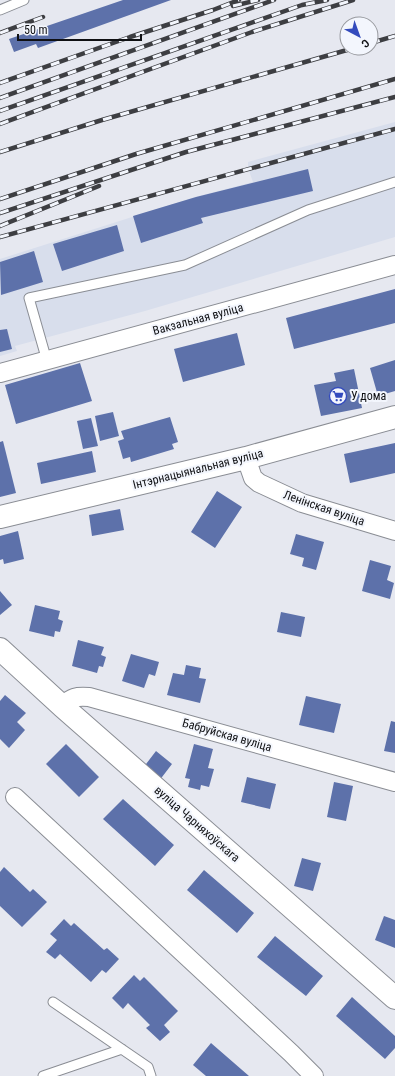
<svg xmlns="http://www.w3.org/2000/svg" width="395" height="1076" font-family="'Roboto Condensed',sans-serif">
  <style>
    .built { fill: #d8deec }
    .building { fill: #5d71aa }
    .lines { fill: none; stroke-linecap: round; stroke-linejoin: round }
    .service-casing { stroke: #8a8d94; stroke-width: 11 }
    .minor-casing { stroke: #8a8d94; stroke-width: 20 }
    .tertiary-casing { stroke: #8a8d94; stroke-width: 24 }
    .service { stroke: #fff; stroke-width: 9 }
    .minor { stroke: #fff; stroke-width: 18 }
    .tertiary { stroke: #fff; stroke-width: 22 }
    .rail-casing { stroke: #3d3e42; stroke-width: 4.5 }
    .rail { stroke: #f3f6fd; stroke-width: 3; stroke-dasharray: 9; stroke-linecap: butt }
    .labels { text-anchor: middle; dominant-baseline: central; stroke-width: 4; stroke-linejoin: round; paint-order: stroke }
    .street-label { font-size: 12px; fill: #0f1013; stroke: #f3f6fd }
    .poi-label { font-size: 12px; fill: #0f1013; stroke: #f3f6fd; text-anchor: start }
  </style>
  <rect width="100%" height="100%" fill="#e6e8f0"/>
  <path class="built" d="M 395,122 L 395,237 L 145,311 L 15,346 L 17,351 L 0,356 L 0,259 L 195,197 L 253,182 L 248,168 L 248,162 Z"/>
  <path class="building" d="M 123,0 L 171,0 L 38,48 L 36,44 L 14,52 L 9,39 Z
    M 308,169 L 313,191 L 201,218 L 203,223 L 141,243 L 133,216 L 196,197 Z
    M 117,225 L 124,251 L 62,271 L 53,244 Z
    M 34,251 L 43,282 L 1,295 L 0,262 Z
    M 395,289 L 395,323 L 294,349 L 286,318 Z
    M 7,329 L 12,349 L 0,352 L 0,330 Z
    M 237,333 L 245,365 L 183,382 L 174,349 Z
    M 395,360 L 395,391 L 378,396 L 370,368 Z
    M 80,363 L 92,401 L 16,424 L 5,385 Z
    M 354,369 L 362,408 L 321,416 L 314,385 L 336,381 L 334,373 Z
    M 113,412 L 119,436 L 100,441 L 95,416 Z
    M 170,417 L 178,442 L 172,444 L 174,449 L 131,462 L 130,457 L 123,459 L 118,441 L 124,439 L 121,431 Z
    M 91,418 L 98,446 L 83,449 L 77,421 Z
    M 3,441 L 16,493 L 0,497 L 0,442 Z
    M 395,443 L 395,473 L 350,483 L 344,454 Z
    M 92,451 L 96,472 L 41,484 L 37,463 Z
    M 217,491 L 242,507 L 215,548 L 191,532 Z
    M 120,509 L 124,530 L 92,536 L 89,515 Z
    M 18,531 L 24,559 L 4,564 L 3,559 L 0,560 L 0,536 Z
    M 296,534 L 324,542 L 316,570 L 302,566 L 304,558 L 290,554 Z
    M 370,560 L 391,566 L 387,580 L 394,583 L 390,599 L 362,591 Z
    M 0,591 L 12,605 L 0,615 Z
    M 35,605 L 60,611 L 58,619 L 63,621 L 60,632 L 55,631 L 54,637 L 29,631 Z
    M 281,612 L 305,617 L 301,637 L 277,632 Z
    M 78,640 L 104,647 L 101,655 L 106,657 L 103,667 L 99,666 L 97,673 L 72,666 Z
    M 131,654 L 159,662 L 155,676 L 149,674 L 144,688 L 122,681 Z
    M 186,665 L 201,668 L 199,678 L 206,679 L 200,703 L 167,695 L 173,673 L 184,675 Z
    M 5,695 L 26,713 L 17,722 L 25,730 L 9,748 L 0,739 L 0,701 Z
    M 306,696 L 341,704 L 334,733 L 299,725 Z
    M 391,721 L 395,722 L 395,753 L 384,751 Z
    M 66,744 L 99,777 L 79,797 L 46,764 Z
    M 194,744 L 213,749 L 208,768 L 214,769 L 209,787 L 201,785 L 200,790 L 188,787 L 190,779 L 185,778 Z
    M 156,751 L 172,764 L 159,781 L 143,768 Z
    M 247,777 L 276,784 L 270,809 L 241,802 Z
    M 334,782 L 353,786 L 346,821 L 327,817 Z
    M 123,799 L 174,845 L 155,866 L 103,819 Z
    M 302,858 L 321,863 L 313,891 L 294,886 Z
    M 4,867 L 30,892 L 33,889 L 47,902 L 22,927 L 0,906 L 0,872 Z
    M 204,870 L 254,913 L 237,933 L 187,890 Z
    M 384,916 L 395,920 L 395,948 L 375,940 Z
    M 64,919 L 71,926 L 74,923 L 104,950 L 107,948 L 119,959 L 106,973 L 102,970 L 91,982 L 60,954 L 55,959 L 46,952 L 57,940 L 50,934 Z
    M 275,936 L 323,976 L 306,996 L 257,957 Z
    M 134,975 L 140,981 L 144,977 L 178,1011 L 164,1025 L 170,1032 L 160,1041 L 146,1028 L 150,1025 L 128,1003 L 123,1009 L 112,998 Z
    M 352,997 L 395,1036 L 395,1048 L 385,1059 L 336,1016 Z
    M 211,1043 L 249,1076 L 206,1076 L 193,1065 Z"/>
  <g class="lines">
    <g class="service-casing">
      <path id="service" d="M 0,10 L 24,0
        M 47,361 L 29,298 L 185,265 L 308,210 L 395,182
        M 53,1002 L 148,1067 L 151,1076
        M 43,1076 L 122,1049"/>
    </g>
    <g class="minor-casing">
      <path id="minor" d="M 0,373 L 395,265
        M 246,458 L 253,478 L 259,483 L 302,503 L 395,531
        M 62,706 C 72,697 76,696 89,697 L 395,782
        M 15,797 L 291,1053 L 314,1076"/>
    </g>
    <g class="tertiary-casing">
      <path id="tertiary" d="M 0,517 L 246,458 L 395,417
        M 0,649 L 62,706 L 395,998"/>
    </g>
    <use href="#service" class="service"/>
    <use href="#minor" class="minor"/>
    <use href="#tertiary" class="tertiary"/>
    <g class="rail-casing">
      <path id="rail" d="M 233,6 L 258,0
        M 0,33 L 43,17
        M 371,43 L 395,36
        M 0,83 L 130,37 L 213,10 L 239,0
        M 0,98 L 274,0
        M 0,111 L 302,5 L 327,0
        M 0,124 L 252,32 L 353,0
        M 0,152 L 102,120 L 354,48
        M 0,199 L 136,154 L 395,79
        M 0,213 L 186,152 L 395,97
        M 0,226 L 99,186
        M 0,237 L 395,129"/>
    </g>
    <use href="#rail" class="rail"/>
  </g>
  <defs>
    <g id="supermarket-ring" transform="scale(0.9)"><circle r="9.5" fill="#f3f6fd" stroke="#334bbd" stroke-width="1.5"/><path d="M-6-5.5h2.5l.6 2H6L4.5 2H-2.5L-4.4-4H-6ZM-1.5 3.2a1.3 1.3 0 1 0 .1 0ZM3 3.2a1.3 1.3 0 1 0 .1 0Z" fill="#334bbd"/></g>
  </defs>
  <g fill-rule="evenodd">
    <use href="#supermarket-ring" x="338" y="396"/>
  </g>
  <g class="labels">
    <g class="street-label">
      <text transform="translate(198 319) rotate(-15)">Вакзальная вуліца</text>
      <text transform="translate(198 469) rotate(-14)">Інтэрнацыянальная вуліца</text>
      <text transform="translate(324 508) rotate(19)">Ленінская вуліца</text>
      <text transform="translate(227 735) rotate(16)">Бабруйская вуліца</text>
      <text transform="translate(197 824) rotate(41)">вуліца Чарняхоўскага</text>
    </g>
    <g class="poi-label">
      <text x="351" y="396">У дома</text>
    </g>
  </g>
  <g transform="translate(359 36) rotate(139)"><circle r="19" fill="#f3f6fd" stroke="#989a9f"/>
  <path d="M0-3L7 15L0 10L-7 15Z" fill="#334bbd"/>
  <text y="-6" font-size="11" font-weight="bold" text-anchor="middle" fill="#0f1013">С</text>
  </g>
  <path d="M18 34v6h123v-6" fill="none" stroke="#0f1013" stroke-width="2"/>
  <text x="24" y="34" font-size="12" fill="#0f1013" stroke="#f3f6fd" stroke-width="3" paint-order="stroke">50 m</text>
</svg>
